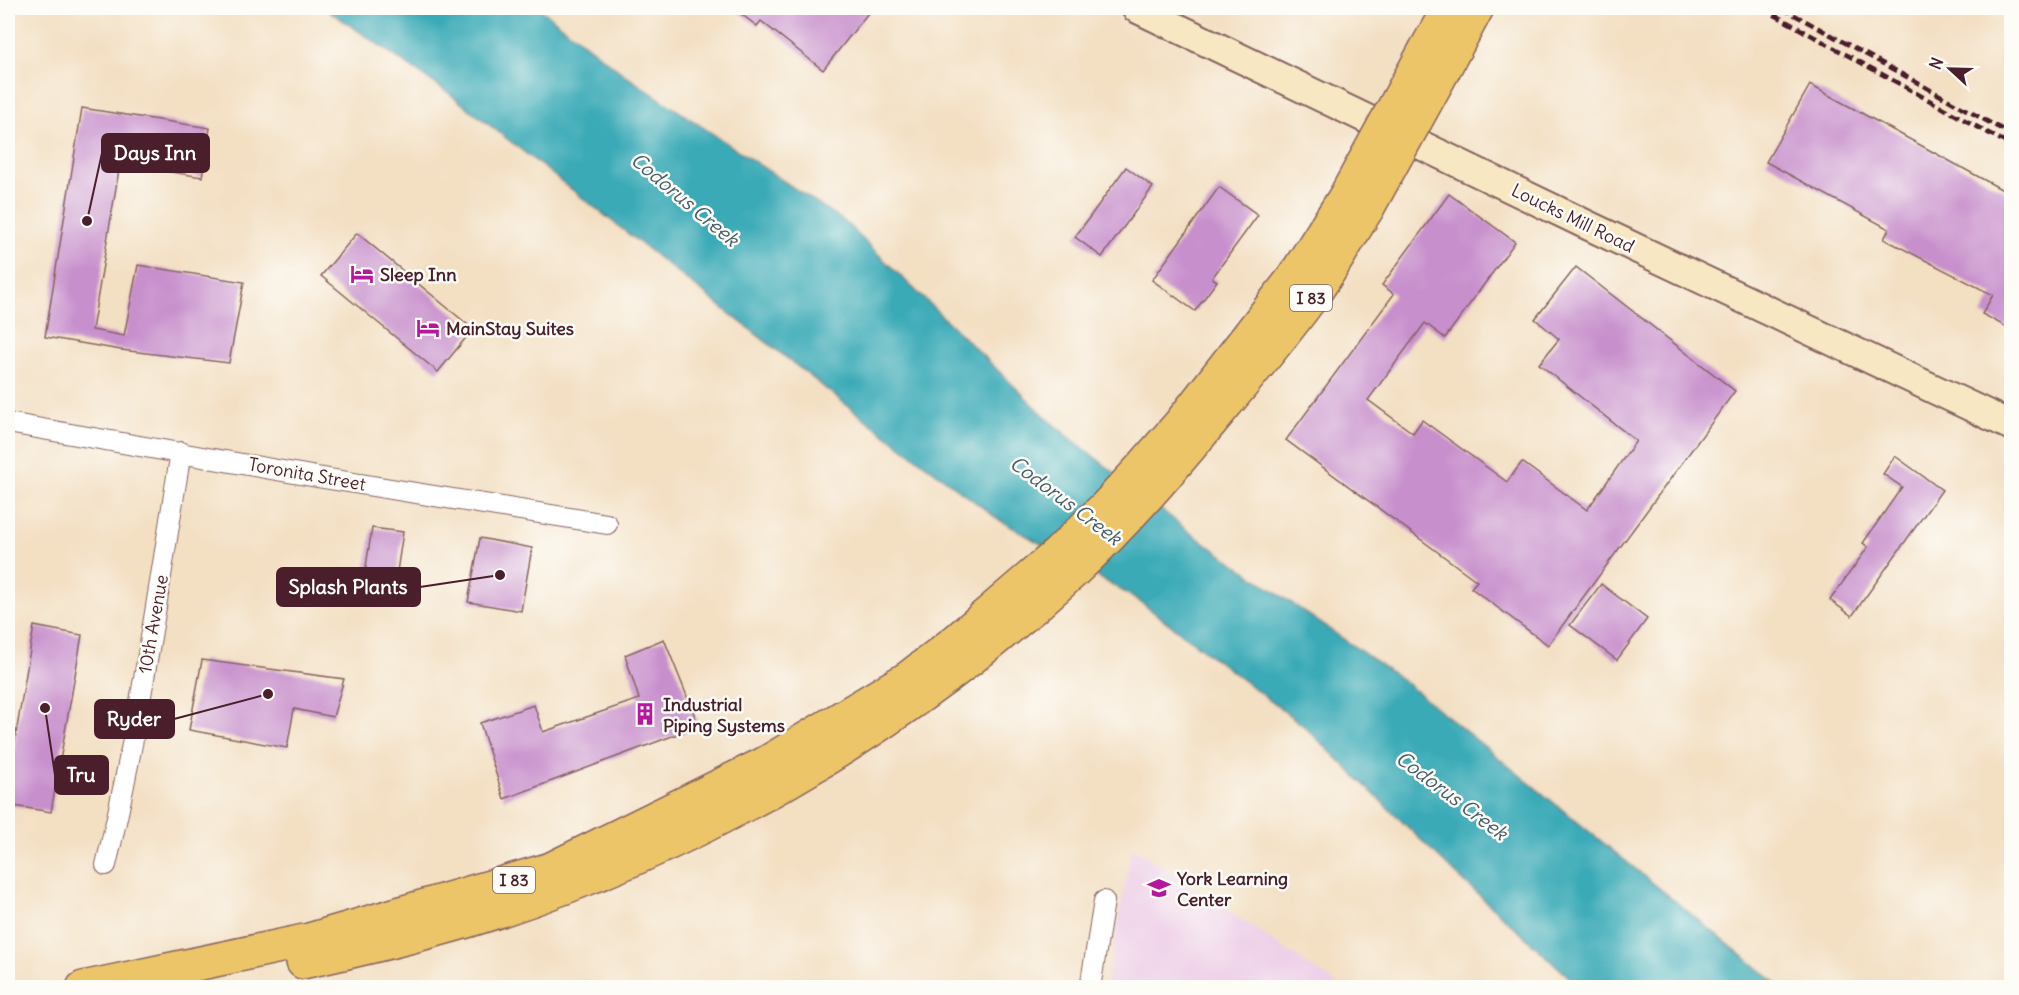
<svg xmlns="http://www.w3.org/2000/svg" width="2019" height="995" font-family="Delius,sans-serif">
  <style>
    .built { fill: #eed0e8 }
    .water { fill: #3aaab7; stroke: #426471; stroke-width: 1.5 }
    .building { fill: #c78fcc }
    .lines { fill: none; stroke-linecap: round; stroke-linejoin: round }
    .street-casing { stroke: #856260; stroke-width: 22 }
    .secondary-casing { stroke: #856260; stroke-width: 32 }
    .highway-casing { stroke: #856260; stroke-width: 36 }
    .street { stroke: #fff; stroke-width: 20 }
    .secondary { stroke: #f7e8c3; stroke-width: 28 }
    .highway { stroke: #ecc569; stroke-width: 33 }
    .rail { stroke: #4a1f2b; stroke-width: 4.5; stroke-dasharray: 9 4.5; stroke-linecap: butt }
    .highway-bridge-casing { stroke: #856260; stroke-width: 36; stroke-linecap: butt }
    .highway-bridge { stroke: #ecc569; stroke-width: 33 }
    .labels { text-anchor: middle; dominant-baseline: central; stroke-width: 5; stroke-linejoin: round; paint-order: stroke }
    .shield { fill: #fdfcf7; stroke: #806168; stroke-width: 1.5 }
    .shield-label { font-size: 16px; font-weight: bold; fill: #4a1f2b }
    .street-label { font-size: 18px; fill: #4a1f2b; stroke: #fdfcf7 }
    .poi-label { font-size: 18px; font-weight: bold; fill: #4a1f2b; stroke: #fdfcf7; text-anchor: start }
    .water-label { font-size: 20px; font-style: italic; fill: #435e6a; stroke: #fdfcf7 }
    .leader { fill: none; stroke: #4a1f2b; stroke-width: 2 }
    .callout-dot { fill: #4a1f2b; stroke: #fdfcf7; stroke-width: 2 }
    .callout { fill: #4a1f2b; stroke: #4a1f2b; stroke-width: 2 }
    .callout-label { font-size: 20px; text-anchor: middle; font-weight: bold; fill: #fff }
  </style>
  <rect width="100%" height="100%" fill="#fdfcf7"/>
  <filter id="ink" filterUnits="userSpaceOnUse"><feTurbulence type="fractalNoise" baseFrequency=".0167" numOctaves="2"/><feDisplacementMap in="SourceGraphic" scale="12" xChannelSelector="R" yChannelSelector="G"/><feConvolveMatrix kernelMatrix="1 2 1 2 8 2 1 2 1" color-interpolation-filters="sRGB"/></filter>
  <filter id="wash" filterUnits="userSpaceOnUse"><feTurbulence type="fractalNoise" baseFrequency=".008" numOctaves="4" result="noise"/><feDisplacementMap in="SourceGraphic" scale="24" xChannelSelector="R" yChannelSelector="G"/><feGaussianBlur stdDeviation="1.35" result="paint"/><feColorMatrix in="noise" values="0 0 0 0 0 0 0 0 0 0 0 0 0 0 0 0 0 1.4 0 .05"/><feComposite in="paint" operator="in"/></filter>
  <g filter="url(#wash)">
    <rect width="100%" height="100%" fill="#f3dfc2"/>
    <path class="built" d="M 1132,847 L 1254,928 L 1341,987 L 1106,987 Z"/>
    <path class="water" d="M 325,8 L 539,8 L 626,76 L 845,222 L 1054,425 L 1192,534 L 1401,679 L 1781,987 L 1580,987 L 1458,876 L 1305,727 L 1135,598 L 998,519 L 853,410 L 450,94 Z"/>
    <g id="blocks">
      <path class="building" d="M 733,8 L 872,8 L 823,70 L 761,21 L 757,26 Z
        M 1810,85 L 2012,195 L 2012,330 L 1982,314 L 1993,295 L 1884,239 L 1889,229 L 1766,162 Z
        M 82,108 L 210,128 L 202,177 L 120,164 L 92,330 L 124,336 L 138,265 L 244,282 L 229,363 L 121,350 L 45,337 Z
        M 1126,167 L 1153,187 L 1102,257 L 1075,237 Z
        M 1219,187 L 1258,215 L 1212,278 L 1217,281 L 1195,311 L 1152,280 Z
        M 1449,194 L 1515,242 L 1445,338 L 1425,323 L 1368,400 L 1413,433 L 1422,420 L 1507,482 L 1522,462 L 1587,510 L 1636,441 L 1539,364 L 1559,339 L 1535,319 L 1576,267 L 1735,391 L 1548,645 L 1471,588 L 1477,581 L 1286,440 L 1394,294 L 1382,285 Z
        M 357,233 L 473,329 L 438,372 L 321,276 Z
        M 1895,456 L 1942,490 L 1852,616 L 1830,600 L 1868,547 L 1863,543 L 1902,487 L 1883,474 Z
        M 372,528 L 403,532 L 394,591 L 363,586 Z
        M 480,538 L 532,548 L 521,611 L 468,602 Z
        M 1601,584 L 1647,619 L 1617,660 L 1570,625 Z
        M 34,626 L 82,635 L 51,812 L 8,805 L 8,782 Z
        M 664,639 L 699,726 L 504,799 L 480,723 L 534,705 L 543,732 L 639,699 L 625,655 Z
        M 202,660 L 344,679 L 333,717 L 294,709 L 287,748 L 189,730 Z"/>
    </g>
  </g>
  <g filter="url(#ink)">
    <use href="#blocks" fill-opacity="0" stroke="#856260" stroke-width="1.5"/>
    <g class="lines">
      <g class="street-casing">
        <path id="street" d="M 8,423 L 317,477 L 607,524
          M 106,865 C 139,730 158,590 181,452
          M 1090,988 L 1104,901"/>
      </g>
      <g class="secondary-casing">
        <path id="secondary" d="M 1136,8 L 1583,223 L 2012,426"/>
      </g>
      <g class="highway-casing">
        <path id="highway" d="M 1426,49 L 1449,8
          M 1444,69 L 1477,8
          M 303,962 C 358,950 413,937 467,921 C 690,852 898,733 1070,575 C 1125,524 1173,468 1220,411 C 1252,373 1284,335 1313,295 C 1333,268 1349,237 1367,209
          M 83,988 L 309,940 L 551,869 L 766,763 L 908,678 L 957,640 L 1056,555 L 1107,505 L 1142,467 L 1179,425 L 1294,277 L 1345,197"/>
      </g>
      <use href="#street" class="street"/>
      <use href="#secondary" class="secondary"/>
      <use href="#highway" class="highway"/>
      <path class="rail" d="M 1762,8 L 2012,146
        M 1782,8 L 2012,135"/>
      <g class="highway-bridge-casing">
        <path id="highway-bridge" d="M 1345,197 L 1426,49
          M 1367,209 L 1444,69"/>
      </g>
      <use href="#highway-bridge" class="highway-bridge"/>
    </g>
  </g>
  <defs>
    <g id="hotel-bare" transform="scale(1.8)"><path d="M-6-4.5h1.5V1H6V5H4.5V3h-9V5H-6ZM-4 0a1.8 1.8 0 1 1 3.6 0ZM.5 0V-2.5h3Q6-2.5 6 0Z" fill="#b5179e" stroke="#fdfcf7" stroke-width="2.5" paint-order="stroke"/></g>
    <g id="building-bare" transform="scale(1.8)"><path d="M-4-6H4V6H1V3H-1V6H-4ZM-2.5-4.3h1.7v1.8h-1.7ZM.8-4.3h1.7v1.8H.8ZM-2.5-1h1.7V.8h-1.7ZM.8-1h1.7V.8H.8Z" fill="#b5179e" stroke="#fdfcf7" stroke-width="2.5" paint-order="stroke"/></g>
    <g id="school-bare" transform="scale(1.8)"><path d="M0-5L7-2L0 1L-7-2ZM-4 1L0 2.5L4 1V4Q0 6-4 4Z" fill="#b5179e" stroke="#fdfcf7" stroke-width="2.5" paint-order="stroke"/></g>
  </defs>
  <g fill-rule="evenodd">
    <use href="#hotel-bare" x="362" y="274"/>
    <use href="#hotel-bare" x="428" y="328"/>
    <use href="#building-bare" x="645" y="714"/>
    <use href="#school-bare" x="1159" y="888"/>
  </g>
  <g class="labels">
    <g class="shield">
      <rect x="1290" y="285" width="42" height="26" rx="4.5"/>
      <rect x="493" y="867" width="42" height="26" rx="4.5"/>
    </g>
    <g class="shield-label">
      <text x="1311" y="298">I 83</text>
      <text x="514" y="880">I 83</text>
    </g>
    <g class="street-label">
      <text transform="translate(1573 218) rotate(26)">Loucks Mill Road</text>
      <text transform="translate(307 474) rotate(10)">Toronita Street</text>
      <text transform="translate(153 624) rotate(-80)">10th Avenue</text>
    </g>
    <g class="poi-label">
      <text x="380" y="274">Sleep Inn</text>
      <text x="446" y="328">MainStay Suites</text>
      <text x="663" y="704">Industrial<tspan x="663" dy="21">Piping Systems</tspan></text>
      <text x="1177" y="878">York Learning<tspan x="1177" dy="21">Center</tspan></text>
    </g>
    <g class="water-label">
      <text transform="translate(685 199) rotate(40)">Codorus Creek</text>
      <text transform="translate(1066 500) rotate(37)">Codorus Creek</text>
      <text transform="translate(1452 795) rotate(37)">Codorus Creek</text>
    </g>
  </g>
  <path class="leader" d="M87 221L102 153M500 575L420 587M268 694L174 719M45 708L55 775"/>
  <g class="callout-dot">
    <circle cx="87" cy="221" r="6"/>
    <circle cx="500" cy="575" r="6"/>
    <circle cx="268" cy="694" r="6"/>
    <circle cx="45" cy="708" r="6"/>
  </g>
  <g class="callout">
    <rect x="102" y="134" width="107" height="38" rx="6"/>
    <rect x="277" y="568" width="143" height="38" rx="6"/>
    <rect x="95" y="700" width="79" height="38" rx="6"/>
    <rect x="55" y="756" width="53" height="38" rx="6"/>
  </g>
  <g class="callout-label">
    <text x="155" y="160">Days Inn</text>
    <text x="348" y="594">Splash Plants</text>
    <text x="134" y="726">Ryder</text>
    <text x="81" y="782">Tru</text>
  </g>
  <rect width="2019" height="995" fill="none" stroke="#fdfcf7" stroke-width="30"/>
  <g transform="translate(1950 69) rotate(292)" stroke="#fdfcf7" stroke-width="4.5" paint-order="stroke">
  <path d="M0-4.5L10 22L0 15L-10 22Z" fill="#4a1f2b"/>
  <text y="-9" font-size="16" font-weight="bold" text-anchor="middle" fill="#4a1f2b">N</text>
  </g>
</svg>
